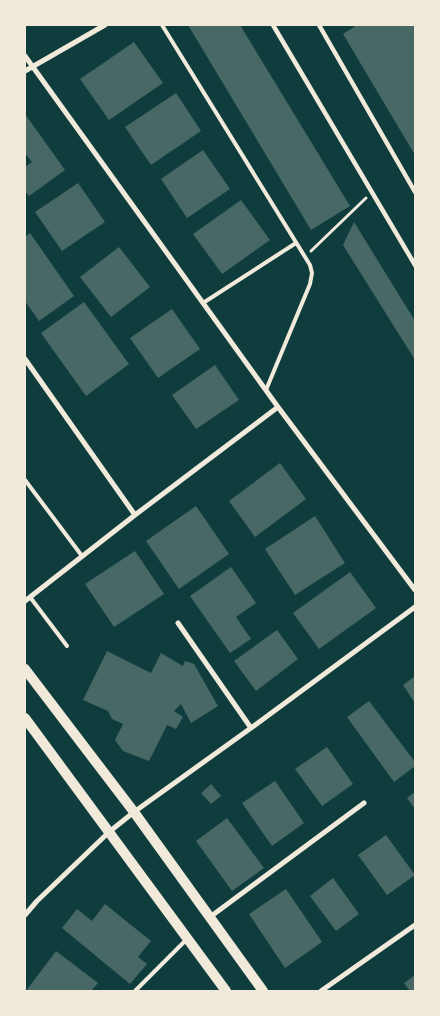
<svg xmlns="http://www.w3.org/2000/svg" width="440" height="1016" font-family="Signika,sans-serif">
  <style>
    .building { fill: #486865 }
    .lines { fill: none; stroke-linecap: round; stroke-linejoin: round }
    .path { stroke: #f1e9da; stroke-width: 3 }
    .service { stroke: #f1e9da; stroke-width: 4 }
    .pedestrian { stroke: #f1e9da; stroke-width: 4.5 }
    .minor { stroke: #f1e9da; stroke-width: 5 }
    .secondary { stroke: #f1e9da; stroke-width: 10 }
  </style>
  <rect width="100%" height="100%" fill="#0f3d3e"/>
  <path class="building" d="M 188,25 L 240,25 L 350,206 L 311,230 Z
    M 357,25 L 415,25 L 415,155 L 343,34 Z
    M 134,42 L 163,83 L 109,120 L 80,79 Z
    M 176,93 L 201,131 L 151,165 L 125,127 Z
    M 25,114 L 65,170 L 29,196 L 25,191 L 25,167 L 32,162 L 25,153 Z
    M 203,150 L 230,189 L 187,218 L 161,179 Z
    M 78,183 L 105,222 L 62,251 L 35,212 Z
    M 241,200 L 270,240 L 222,274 L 193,234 Z
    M 354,222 L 415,321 L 415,360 L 343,245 Z
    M 30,233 L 74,296 L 39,321 L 25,301 L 25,237 Z
    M 119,247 L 150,287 L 111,317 L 80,277 Z
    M 84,302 L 129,364 L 86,396 L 41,333 Z
    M 172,309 L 200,349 L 158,378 L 130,338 Z
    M 215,365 L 239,400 L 196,429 L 172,395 Z
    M 280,463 L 306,499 L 255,537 L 229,501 Z
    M 196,506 L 229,554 L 179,589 L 146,541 Z
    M 315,516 L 345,563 L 295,595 L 265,549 Z
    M 135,551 L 164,594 L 114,627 L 85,584 Z
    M 231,567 L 256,603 L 236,617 L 251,639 L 230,653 L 190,596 Z
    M 350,572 L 376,608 L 319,649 L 293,613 Z
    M 277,630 L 298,659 L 256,691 L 234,661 Z
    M 107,651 L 151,673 L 161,653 L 183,666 L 185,661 L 194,664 L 218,706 L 191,723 L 181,704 L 174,711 L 183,717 L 176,729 L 167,725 L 149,761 L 123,751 L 115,740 L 123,724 L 112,719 L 108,711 L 83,700 Z
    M 415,676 L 415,703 L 403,685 Z
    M 369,701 L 415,762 L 415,766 L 394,782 L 347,717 Z
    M 327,747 L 353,784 L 322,806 L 295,769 Z
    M 275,781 L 304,823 L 272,846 L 242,803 Z
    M 211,784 L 221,796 L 211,804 L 201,793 Z
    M 415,792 L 415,809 L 407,798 Z
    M 227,818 L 264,868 L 232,891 L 196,841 Z
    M 386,835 L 415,875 L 387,895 L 358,855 Z
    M 333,878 L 359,914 L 336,931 L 310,896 Z
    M 286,889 L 322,942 L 285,968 L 249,914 Z
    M 105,904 L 151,941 L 138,957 L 147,964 L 130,984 L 62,928 L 77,909 L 92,921 Z
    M 56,951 L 98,983 L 91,991 L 26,991 Z
    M 415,975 L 415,991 L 410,991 L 404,983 Z"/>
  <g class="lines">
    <path class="path" d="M 311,251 L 366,198"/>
    <path class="service" d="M 162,25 L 310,265 L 312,273 L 310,284 L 266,390
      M 203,303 L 296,243
      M 25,480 L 82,556
      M 30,597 L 67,646
      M 135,991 L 186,940"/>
    <path class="pedestrian" d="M 273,25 L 415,265
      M 319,25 L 415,192"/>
    <path class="minor" d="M 25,56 L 278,407 L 415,590
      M 25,71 L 105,25
      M 25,359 L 135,515
      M 25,601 L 135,515 L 278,407
      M 178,623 L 251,728
      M 25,915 L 37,901 L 109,832 L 134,812 L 251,728 L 415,607
      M 210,917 L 364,803
      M 321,991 L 415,925"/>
    <path class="secondary" d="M 25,669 L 134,812 L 263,991
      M 25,718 L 226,991"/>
  </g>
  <rect width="440" height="1016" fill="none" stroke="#f1e9da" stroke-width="52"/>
</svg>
